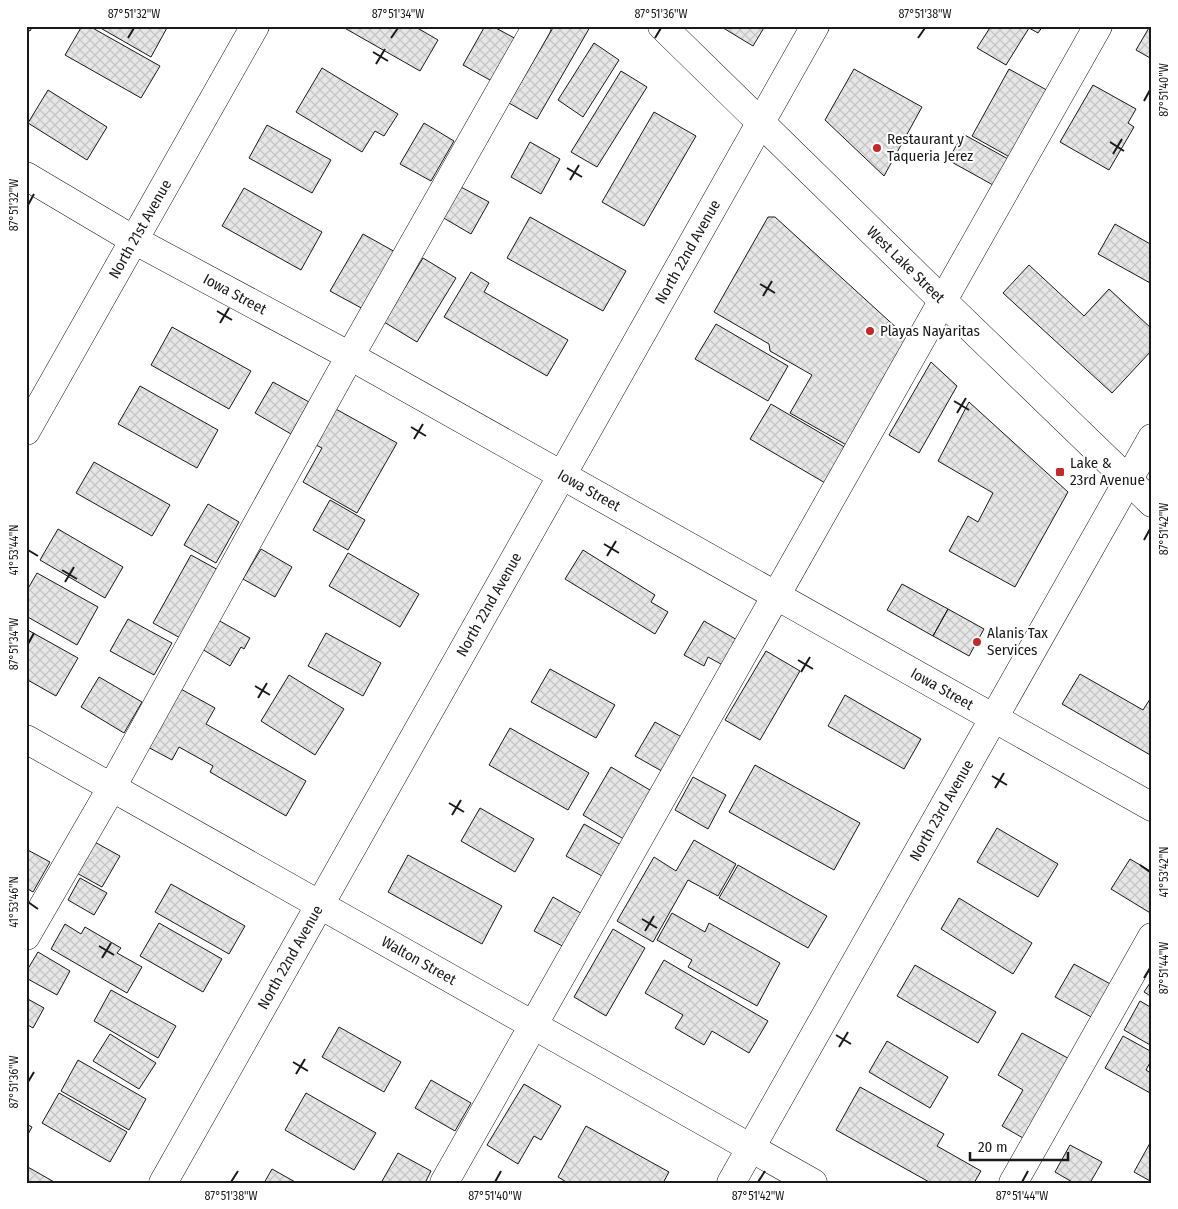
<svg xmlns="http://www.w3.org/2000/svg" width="1178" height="1209" font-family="'Fira Sans Condensed',sans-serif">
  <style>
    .building { fill: url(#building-cross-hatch); stroke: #1a1a1a }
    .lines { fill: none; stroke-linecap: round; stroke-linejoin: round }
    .minor-casing { stroke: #1a1a1a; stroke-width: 29 }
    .major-casing { stroke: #1a1a1a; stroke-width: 29 }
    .minor { stroke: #fff; stroke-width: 28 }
    .major { stroke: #fff; stroke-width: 28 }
    .ticks { fill: none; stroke: #1a1a1a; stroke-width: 2 }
    .poi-dot { fill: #c62828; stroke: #fff; stroke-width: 2 }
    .labels { text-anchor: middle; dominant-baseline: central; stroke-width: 4; stroke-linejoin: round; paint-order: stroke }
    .poi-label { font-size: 15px; fill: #1a1a1a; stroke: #fff; text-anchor: start }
    .street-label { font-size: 15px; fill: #1a1a1a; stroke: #fff }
    .neatline { fill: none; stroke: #1a1a1a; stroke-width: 2 }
    .ticks-label { font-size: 12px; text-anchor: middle; fill: #1a1a1a }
  </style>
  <defs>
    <pattern id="building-cross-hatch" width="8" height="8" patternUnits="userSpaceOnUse" patternTransform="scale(1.25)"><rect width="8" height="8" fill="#e6e6e6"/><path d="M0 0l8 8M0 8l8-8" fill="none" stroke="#c5c5c5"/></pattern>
  </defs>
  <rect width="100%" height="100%" fill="#fff"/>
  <path class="building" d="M 26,26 L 33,26 L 30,31 L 26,29 Z
    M 82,26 L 89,26 L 160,66 L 141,98 L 65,55 Z
    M 97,26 L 168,26 L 151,57 Z
    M 341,26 L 414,26 L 438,40 L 420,71 Z
    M 485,26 L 492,26 L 520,41 L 497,84 L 463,65 Z
    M 554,26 L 590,27 L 537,119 L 509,103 Z
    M 720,26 L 765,26 L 753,46 Z
    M 991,26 L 1043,26 L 1038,33 L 1029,28 L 1006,65 L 977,48 Z
    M 1150,26 L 1152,26 L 1152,59 L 1136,50 Z
    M 594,43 L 619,60 L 583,117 L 558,100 Z
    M 322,68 L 398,114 L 384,136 L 375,131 L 362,152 L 296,112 Z
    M 854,69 L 922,107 L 884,176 L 825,120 Z
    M 1009,69 L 1052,93 L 1015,160 L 972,136 Z
    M 621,71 L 647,87 L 597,167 L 571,152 Z
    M 1093,85 L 1136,109 L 1128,123 L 1134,127 L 1109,170 L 1060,142 Z
    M 48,90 L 107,127 L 87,160 L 28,123 Z
    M 654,112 L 696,136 L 644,226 L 602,202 Z
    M 424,123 L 454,141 L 431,181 L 400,164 Z
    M 267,125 L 331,160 L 312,193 L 249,158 Z
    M 963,134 L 1008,159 L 993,185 L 948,160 Z
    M 530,142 L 560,159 L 541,194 L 511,177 Z
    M 459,186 L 489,202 L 471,234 L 442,217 Z
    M 244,188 L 322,232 L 301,270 L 222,226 Z
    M 530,217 L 626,271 L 603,311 L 507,258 Z
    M 768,217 L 775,217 L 911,341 L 850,447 L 790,413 L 812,375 L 770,351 L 769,344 L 714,312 Z
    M 1115,224 L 1152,245 L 1152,284 L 1098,254 Z
    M 363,234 L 397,253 L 365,310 L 330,291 Z
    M 423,258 L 456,278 L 417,342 L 384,322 Z
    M 1029,265 L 1084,316 L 1109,289 L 1152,329 L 1152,350 L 1112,393 L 1003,293 Z
    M 471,272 L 489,283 L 484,292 L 568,340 L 547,376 L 444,317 Z
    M 716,324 L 788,366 L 768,401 L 695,359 Z
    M 172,327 L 251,371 L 229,409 L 151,365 Z
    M 931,362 L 957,386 L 919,453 L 889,435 Z
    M 273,382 L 309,402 L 291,434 L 255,413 Z
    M 140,386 L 218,430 L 197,468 L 118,424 Z
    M 969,402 L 1068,492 L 1015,587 L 949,551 L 968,516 L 978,522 L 993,493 L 938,461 Z
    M 771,404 L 853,452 L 832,487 L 750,439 Z
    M 334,408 L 397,443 L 357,513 L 303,482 L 322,448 L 314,444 Z
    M 94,462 L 170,505 L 152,536 L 76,493 Z
    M 330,500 L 365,520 L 348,550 L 313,530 Z
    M 208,504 L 239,522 L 216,563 L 184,545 Z
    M 58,529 L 123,567 L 105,598 L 40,560 Z
    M 261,549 L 292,567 L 275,597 L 243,579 Z
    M 583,550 L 655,595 L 651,602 L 668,612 L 655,634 L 565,579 Z
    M 348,553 L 419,594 L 400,627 L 329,586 Z
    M 191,555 L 220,571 L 182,639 L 153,623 Z
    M 37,573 L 98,607 L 77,645 L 26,616 L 26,592 Z
    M 902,584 L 948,609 L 933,636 L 887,610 Z
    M 948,609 L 984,629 L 969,656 L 933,636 Z
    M 128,619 L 172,643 L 154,675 L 110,651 Z
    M 218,620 L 250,638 L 244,649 L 241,647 L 230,666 L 202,649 Z
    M 704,621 L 746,645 L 732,670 L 708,657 L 704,666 L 684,655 Z
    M 26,629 L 78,658 L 56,696 L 26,679 Z
    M 326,633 L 381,663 L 363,696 L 308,666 Z
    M 766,651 L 800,671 L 760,740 L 725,720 Z
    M 550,669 L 615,705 L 596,738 L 531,702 Z
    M 1080,674 L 1143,710 L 1152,696 L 1152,756 L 1062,704 Z
    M 289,675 L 344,709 L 315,755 L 261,721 Z
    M 99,677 L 142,702 L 124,733 L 81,707 Z
    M 179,688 L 215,708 L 206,724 L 306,781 L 286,816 L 210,772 L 213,766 L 179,747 L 172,760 L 146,746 Z
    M 845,695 L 921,739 L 904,769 L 828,726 Z
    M 655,722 L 687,740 L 667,774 L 635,756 Z
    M 510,728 L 589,773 L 568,810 L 489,765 Z
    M 755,765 L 860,823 L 834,870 L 729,812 Z
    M 611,767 L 655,793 L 627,841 L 583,815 Z
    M 693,777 L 726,795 L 708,829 L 675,810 Z
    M 480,808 L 534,839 L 515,872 L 461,841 Z
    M 584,824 L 628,849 L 611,881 L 566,856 Z
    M 997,828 L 1058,864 L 1038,897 L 977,862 Z
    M 91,840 L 120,856 L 102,887 L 73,871 Z
    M 694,840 L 736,864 L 718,896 L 688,880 L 653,942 L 617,921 L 654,857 L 676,871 Z
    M 26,849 L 50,862 L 33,892 L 26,888 Z
    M 408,855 L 502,906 L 482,944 L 388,892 Z
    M 1130,859 L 1152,872 L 1152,914 L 1111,889 Z
    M 738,865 L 827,916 L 808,948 L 719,898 Z
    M 80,878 L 107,893 L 94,915 L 68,900 Z
    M 171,884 L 245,926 L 229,954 L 155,912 Z
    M 553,897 L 586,916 L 568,949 L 534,931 Z
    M 959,898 L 1032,943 L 1013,974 L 941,929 Z
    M 672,913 L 705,932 L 709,923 L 780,963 L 757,1006 L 688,967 L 692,960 L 657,940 Z
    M 159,923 L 222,959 L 203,992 L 140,956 Z
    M 65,924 L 81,934 L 85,927 L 121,948 L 117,953 L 142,967 L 127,993 L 51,949 Z
    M 613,929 L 645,948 L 606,1016 L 574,997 Z
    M 38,952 L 70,971 L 57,995 L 26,978 L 26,972 Z
    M 664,960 L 768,1021 L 749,1053 L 712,1031 L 704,1045 L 675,1028 L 683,1015 L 645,993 Z
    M 1074,964 L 1114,986 L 1095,1019 L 1055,997 Z
    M 915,965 L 996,1012 L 978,1043 L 897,996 Z
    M 1152,980 L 1152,997 L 1144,992 Z
    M 111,990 L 176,1026 L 158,1058 L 94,1021 Z
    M 26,998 L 44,1008 L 33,1028 L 26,1024 Z
    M 1140,1001 L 1152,1008 L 1152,1046 L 1124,1030 Z
    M 339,1027 L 401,1062 L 384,1092 L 322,1057 Z
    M 1022,1033 L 1075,1062 L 1030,1142 L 1002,1126 L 1023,1090 L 998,1075 Z
    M 110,1034 L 156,1063 L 139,1089 L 93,1061 Z
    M 1123,1036 L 1152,1052 L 1152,1059 L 1146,1070 L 1152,1074 L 1152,1094 L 1105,1068 Z
    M 887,1041 L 948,1077 L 930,1108 L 869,1072 Z
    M 78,1060 L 146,1099 L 129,1130 L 61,1091 Z
    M 431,1080 L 471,1103 L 455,1131 L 415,1108 Z
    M 524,1084 L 561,1106 L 541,1140 L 534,1136 L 518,1164 L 487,1145 Z
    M 860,1087 L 944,1134 L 937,1146 L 981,1171 L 974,1183 L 931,1183 L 836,1130 Z
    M 59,1093 L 127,1132 L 110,1162 L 42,1123 Z
    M 306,1093 L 376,1133 L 354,1170 L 285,1130 Z
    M 26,1124 L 32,1127 L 26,1138 Z
    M 586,1126 L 669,1172 L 663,1183 L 568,1183 L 558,1177 Z
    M 1150,1143 L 1152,1143 L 1152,1182 L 1134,1172 Z
    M 1070,1145 L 1102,1162 L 1090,1183 L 1074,1183 L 1055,1172 Z
    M 398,1153 L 431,1171 L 425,1183 L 381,1183 Z
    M 26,1166 L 56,1183 L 26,1183 Z
    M 272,1169 L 297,1183 L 264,1183 Z"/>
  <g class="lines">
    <g class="minor-casing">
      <g id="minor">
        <path id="s1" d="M 26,176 L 134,240 L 350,356 L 1152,807"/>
        <path id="s2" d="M 26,431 L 255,26"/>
        <path id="s3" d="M 26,739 L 813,1183"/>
        <path d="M 26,936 L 112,787 L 350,356 L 537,26"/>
        <path id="s4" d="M 163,1183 L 815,26"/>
        <path d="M 444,1183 L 1098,26"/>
        <path id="s5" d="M 731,1183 L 1152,438"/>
        <path d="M 1013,1183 L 1152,937"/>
      </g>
    </g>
    <g class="major-casing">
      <g id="major">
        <path id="s6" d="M 662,26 L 943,301 L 1152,503"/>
      </g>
    </g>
    <use href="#minor" class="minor"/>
    <use href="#major" class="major"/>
  </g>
  <path class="ticks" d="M 128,38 L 134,28M 391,38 L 398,28M 655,38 L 661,28M 918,38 L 925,28M 373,52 L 388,61M 376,64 L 385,49M 1144,101 L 1150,90M 1110,142 L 1124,151M 1113,154 L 1122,139M 567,168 L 582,177M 570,180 L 579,165M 28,205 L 34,194M 760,284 L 775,293M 763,296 L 772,281M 217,311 L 232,320M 220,323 L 229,308M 954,401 L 969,410M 957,413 L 966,398M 411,427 L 426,436M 414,439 L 423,424M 1144,540 L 1150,529M 604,544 L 619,553M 28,550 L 38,556M 607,556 L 616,541M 62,570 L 77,579M 65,582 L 74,567M 28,644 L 34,633M 798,660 L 813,669M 801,672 L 810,657M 255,686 L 270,695M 258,698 L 267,683M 992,776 L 1007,785M 995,788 L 1004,773M 449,803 L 464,812M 452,815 L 461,800M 1140,865 L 1150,872M 28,902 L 38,909M 642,919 L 657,928M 645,931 L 654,916M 99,946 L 114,955M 102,958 L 111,943M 1144,978 L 1150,968M 836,1035 L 851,1044M 839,1047 L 848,1032M 293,1062 L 308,1071M 296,1074 L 305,1059M 28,1082 L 34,1072M 231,1182 L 238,1171M 495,1182 L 501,1171M 758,1182 L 765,1171M 1022,1182 L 1028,1171"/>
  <g class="poi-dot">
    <circle cx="877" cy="148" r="5"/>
    <circle cx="870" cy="331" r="5"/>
    <rect x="1055" y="467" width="10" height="10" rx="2.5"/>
    <circle cx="977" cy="642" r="5"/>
  </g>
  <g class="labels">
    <g class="poi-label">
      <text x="887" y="139">Restaurant y<tspan x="887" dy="17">Taqueria Jerez</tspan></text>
      <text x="880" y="331">Playas Nayaritas</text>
      <text x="1070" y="463">Lake &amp;<tspan x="1070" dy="17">23rd Avenue</tspan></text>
      <text x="987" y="633">Alanis Tax<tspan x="987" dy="17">Services</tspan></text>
    </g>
    <g class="street-label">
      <text stroke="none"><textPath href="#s2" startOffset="232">North 21st Avenue</textPath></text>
      <text stroke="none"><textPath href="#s4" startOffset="1069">North 22nd Avenue</textPath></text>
      <text stroke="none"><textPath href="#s6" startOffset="341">West Lake Street</textPath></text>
      <text stroke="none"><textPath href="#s1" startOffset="240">Iowa Street</textPath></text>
      <text stroke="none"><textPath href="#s1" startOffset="645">Iowa Street</textPath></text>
      <text stroke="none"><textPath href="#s4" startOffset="664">North 22nd Avenue</textPath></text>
      <text stroke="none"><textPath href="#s1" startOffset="1050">Iowa Street</textPath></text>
      <text stroke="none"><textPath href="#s5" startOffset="428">North 23rd Avenue</textPath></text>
      <text stroke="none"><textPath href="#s4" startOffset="259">North 22nd Avenue</textPath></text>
      <text stroke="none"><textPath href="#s3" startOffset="451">Walton Street</textPath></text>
    </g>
  </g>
  <rect width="1178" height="1209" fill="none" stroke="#ffffff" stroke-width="55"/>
  <path d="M970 1152v8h98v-8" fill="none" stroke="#1a1a1a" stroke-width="2.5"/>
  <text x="978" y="1152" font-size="15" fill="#1a1a1a" stroke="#ffffff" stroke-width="4" paint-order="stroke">20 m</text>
  <rect x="28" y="28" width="1122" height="1154" class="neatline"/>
  <g class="ticks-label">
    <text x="134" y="18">87°51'32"W</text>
    <text x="398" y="18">87°51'34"W</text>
    <text x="661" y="18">87°51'36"W</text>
    <text x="925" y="18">87°51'38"W</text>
    <text transform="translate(1164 90) rotate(-90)" y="4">87°51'40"W</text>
    <text transform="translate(14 205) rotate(-90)" y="4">87°51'32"W</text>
    <text transform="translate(1164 529) rotate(-90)" y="4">87°51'42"W</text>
    <text transform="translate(14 550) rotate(-90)" y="4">41°53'44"N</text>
    <text transform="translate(14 644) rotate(-90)" y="4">87°51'34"W</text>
    <text transform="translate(1164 872) rotate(-90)" y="4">41°53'42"N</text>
    <text transform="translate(14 902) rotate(-90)" y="4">41°53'46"N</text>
    <text transform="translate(1164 968) rotate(-90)" y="4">87°51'44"W</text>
    <text transform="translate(14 1082) rotate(-90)" y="4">87°51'36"W</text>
    <text x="231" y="1200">87°51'38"W</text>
    <text x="495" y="1200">87°51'40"W</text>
    <text x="758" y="1200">87°51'42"W</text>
    <text x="1022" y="1200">87°51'44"W</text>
  </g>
</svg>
